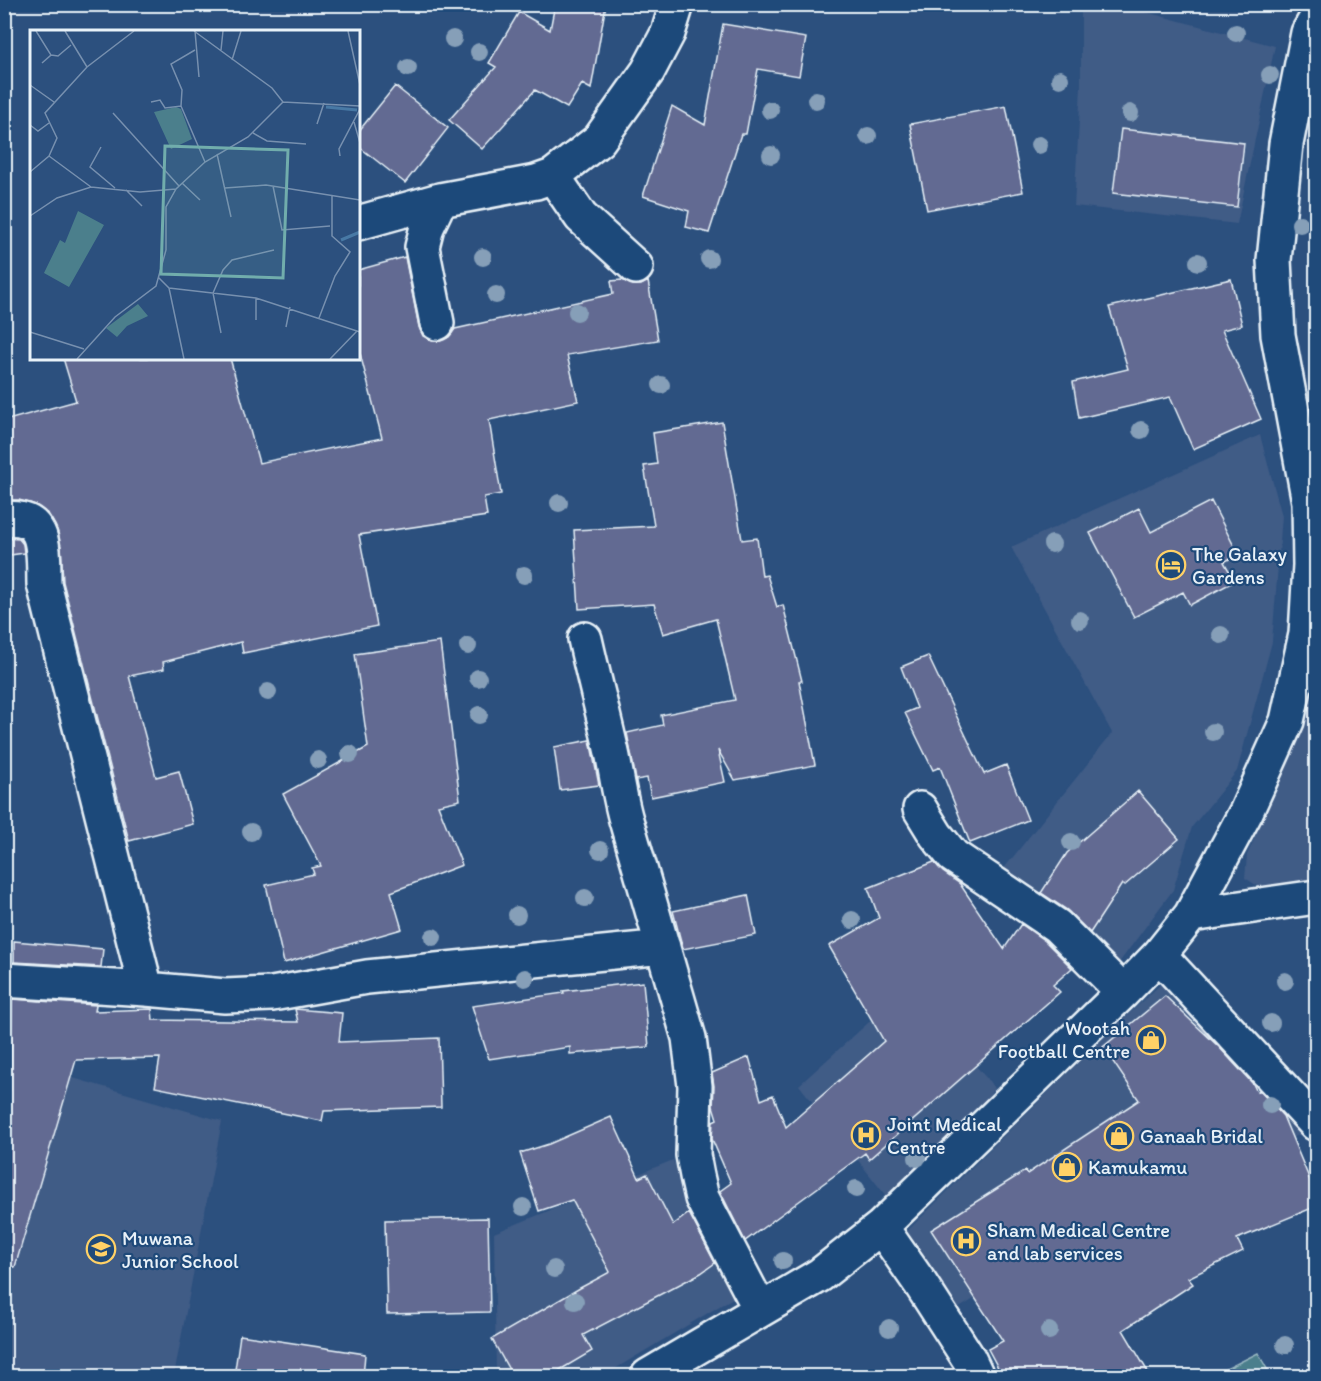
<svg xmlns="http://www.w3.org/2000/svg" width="1321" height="1381" font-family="Itim,sans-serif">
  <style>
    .built { fill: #3f5b86 }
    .green { fill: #4b7f8c; stroke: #9ab8c2; stroke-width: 1.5 }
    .building { fill: #626b92; stroke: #e8f1f8; stroke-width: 1.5 }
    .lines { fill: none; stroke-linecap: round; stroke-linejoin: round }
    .minor-casing { stroke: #e8f1f8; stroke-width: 38 }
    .minor { stroke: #1f4a7a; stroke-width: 33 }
    .tree { fill: #869fb8 }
    .labels { text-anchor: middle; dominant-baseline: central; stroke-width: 4.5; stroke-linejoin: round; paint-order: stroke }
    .poi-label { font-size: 20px; fill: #e8f1f8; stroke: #1f4a7a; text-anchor: start }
    .inset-river { fill: none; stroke: #4879a5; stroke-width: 3 }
    .inset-road { fill: none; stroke: #7790af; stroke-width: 1.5 }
    .view { fill: #71adac; fill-opacity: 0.15; stroke: #71adac; stroke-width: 3 }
    .inset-edge { fill: none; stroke: #e8f1f8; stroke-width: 3 }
  </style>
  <rect width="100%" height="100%" fill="#2c507e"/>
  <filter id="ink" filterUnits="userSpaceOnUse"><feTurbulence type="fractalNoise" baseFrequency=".0167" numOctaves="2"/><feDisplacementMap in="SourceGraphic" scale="12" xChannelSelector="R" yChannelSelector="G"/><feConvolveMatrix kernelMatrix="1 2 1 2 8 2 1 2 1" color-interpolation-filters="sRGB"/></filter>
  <g filter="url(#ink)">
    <path class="built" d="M 1081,5 L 1119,5 L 1275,46 L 1237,224 L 1074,206 L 1081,87 Z
      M 1260,435 L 1282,516 L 1272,642 L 1237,771 L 1192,827 L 1173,890 L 1118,964 L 1001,872 L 1112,733 L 1011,547 Z
      M 1316,630 L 1316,883 L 1264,890 L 1245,878 L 1247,855 L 1293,751 Z
      M 1166,979 L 1308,1131 L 1176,1189 L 1170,1180 L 951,1313 L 900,1238 L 1096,1045 Z
      M 908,987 L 995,1088 L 949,1143 L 886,1196 L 799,1085 Z
      M 14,1061 L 222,1121 L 174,1376 L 5,1376 L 4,1062 Z
      M 673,1160 L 738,1295 L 603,1376 L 496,1376 L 494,1233 Z"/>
    <path class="green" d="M 1258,1353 L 1271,1376 L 1212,1376 Z"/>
    <path class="building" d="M 555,4 L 606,4 L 591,89 L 582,84 L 567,108 L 535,90 L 482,149 L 449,120 L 496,67 L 489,63 L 519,12 L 550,30 Z
      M 723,24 L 806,38 L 799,76 L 758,69 L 746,134 L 741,134 L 709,233 L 686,227 L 689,211 L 643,196 L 672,106 L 705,125 Z
      M 395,86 L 448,128 L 405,183 L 358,146 L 358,132 Z
      M 1006,106 L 1023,192 L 927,210 L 910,124 Z
      M 1121,129 L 1244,143 L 1237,207 L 1113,193 Z
      M 405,257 L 419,327 L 423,336 L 432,341 L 440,341 L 449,337 L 455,329 L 613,294 L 611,281 L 622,280 L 633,285 L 641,285 L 648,281 L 658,340 L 567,355 L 578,401 L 489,420 L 501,494 L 484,497 L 487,516 L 359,535 L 377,626 L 243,653 L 241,642 L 163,662 L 164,669 L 129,676 L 156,777 L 179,771 L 193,824 L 129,841 L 63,582 L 61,547 L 57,530 L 49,515 L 36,505 L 19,500 L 4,500 L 4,421 L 76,401 L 63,358 L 230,358 L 259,463 L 382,438 L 358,346 L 358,270 Z
      M 1231,279 L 1242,325 L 1222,330 L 1261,419 L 1193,449 L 1170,397 L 1079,418 L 1073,382 L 1128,369 L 1109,307 Z
      M 722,422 L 742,540 L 757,538 L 762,576 L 767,575 L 777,607 L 783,605 L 802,681 L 799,681 L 815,765 L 735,780 L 718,750 L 725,782 L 651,797 L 647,778 L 636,780 L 627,733 L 663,725 L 661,715 L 735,700 L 716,619 L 663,634 L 654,604 L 579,609 L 574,530 L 654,526 L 644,466 L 657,464 L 653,433 Z
      M 1211,501 L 1238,554 L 1224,562 L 1235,581 L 1190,605 L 1183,592 L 1134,617 L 1090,533 L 1139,508 L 1151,532 Z
      M 4,538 L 19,539 L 23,544 L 24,553 L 4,556 Z
      M 440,642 L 460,800 L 438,805 L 462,865 L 391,892 L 402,929 L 284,963 L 266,885 L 314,874 L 312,868 L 321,866 L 283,794 L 368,747 L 355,654 Z
      M 928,656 L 984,774 L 1006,765 L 1028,820 L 970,843 L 940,767 L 933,770 L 905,713 L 917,708 L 901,667 Z
      M 590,740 L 599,785 L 560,790 L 554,747 Z
      M 1138,791 L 1179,839 L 1124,886 L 1122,884 L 1090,933 L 1067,910 L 1041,893 L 1067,853 Z
      M 934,862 L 943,872 L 960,884 L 1004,949 L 1021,924 L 1045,941 L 1072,968 L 1053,985 L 1060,992 L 869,1159 L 865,1153 L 745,1241 L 720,1191 L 731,1183 L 712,1139 L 713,1121 L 717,1119 L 713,1106 L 714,1086 L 712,1073 L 749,1057 L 761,1100 L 773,1095 L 786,1127 L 884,1041 L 829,946 L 879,918 L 868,888 Z
      M 748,895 L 756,935 L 683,949 L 673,911 Z
      M 14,941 L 103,949 L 101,967 L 14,962 Z
      M 643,982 L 649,1047 L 570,1054 L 570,1047 L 489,1059 L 472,1006 L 564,993 L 563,991 Z
      M 1165,996 L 1219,1047 L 1253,1084 L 1257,1092 L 1259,1090 L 1283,1116 L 1317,1197 L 1317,1206 L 1237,1239 L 1243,1251 L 1188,1278 L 1193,1284 L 1123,1330 L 1151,1377 L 1003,1377 L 988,1349 L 1003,1341 L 931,1230 L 1025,1171 L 1027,1174 L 1139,1100 L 1103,1047 Z
      M 12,999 L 96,1005 L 95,1011 L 152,1009 L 153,1020 L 298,1022 L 295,1009 L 342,1013 L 339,1042 L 439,1038 L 441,1107 L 324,1111 L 322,1121 L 155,1087 L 160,1058 L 76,1060 L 15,1267 L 4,1266 L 4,1107 L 10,1090 Z
      M 611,1117 L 639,1178 L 647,1174 L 673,1225 L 689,1213 L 715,1263 L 701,1273 L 583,1335 L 592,1351 L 548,1377 L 513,1377 L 492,1339 L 580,1288 L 610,1272 L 572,1200 L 539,1211 L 520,1153 L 549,1144 Z
      M 488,1218 L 490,1312 L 387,1314 L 385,1220 Z
      M 240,1335 L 365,1354 L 363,1377 L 234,1377 Z"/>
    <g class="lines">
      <g class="minor-casing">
        <path id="minor" d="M 553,176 L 581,217 L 636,267
          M 358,223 L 440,200 L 536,182 L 553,176 L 599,140 L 648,71 L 668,33 L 677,4
          M 437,323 L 422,247 L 427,227 L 440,200
          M 4,519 C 49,513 43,554 44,584 L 146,989
          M 585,639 C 594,679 604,717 613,757 C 617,778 620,799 626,820 L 689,1038 L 695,1086 L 693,1155 L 697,1176 L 702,1198 L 760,1309
          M 920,809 L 936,835 L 953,856 L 1057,926 L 1123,992
          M 1191,915 L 1316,897
          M 1159,955 L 1316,1124
          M 4,980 L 146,989 L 225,996 L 272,994 L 367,977 L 663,947
          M 881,1227 L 920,1283 L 969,1359 L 977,1376
          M 648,1376 L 820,1275 L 881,1227 L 1123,992 L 1159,955 L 1191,915 L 1246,812 L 1287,721 L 1306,634 L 1310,565 L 1309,502 L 1278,335 L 1274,260 L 1286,144 L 1308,33 L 1316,19"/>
      </g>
      <use href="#minor" class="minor"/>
    </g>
    <g class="tree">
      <circle cx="1236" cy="33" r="9"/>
      <circle cx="453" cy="39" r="9"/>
      <circle cx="479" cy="52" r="9"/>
      <circle cx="408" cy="68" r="9"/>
      <circle cx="1270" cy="75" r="9"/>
      <circle cx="1060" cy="79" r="9"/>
      <circle cx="816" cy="100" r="9"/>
      <circle cx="770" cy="110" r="9"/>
      <circle cx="1130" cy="113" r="9"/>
      <circle cx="868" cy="136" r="9"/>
      <circle cx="1039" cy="145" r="9"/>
      <circle cx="771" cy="155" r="9"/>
      <circle cx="1300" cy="224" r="9"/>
      <circle cx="483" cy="257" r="9"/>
      <circle cx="709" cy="259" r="9"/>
      <circle cx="1198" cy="262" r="9"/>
      <circle cx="496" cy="295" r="9"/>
      <circle cx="577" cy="312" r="9"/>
      <circle cx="661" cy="385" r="9"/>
      <circle cx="1141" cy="430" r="9"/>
      <circle cx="559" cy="503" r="9"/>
      <circle cx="1052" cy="544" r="9"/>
      <circle cx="524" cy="575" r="9"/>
      <circle cx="1080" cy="620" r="9"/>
      <circle cx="1221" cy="635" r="9"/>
      <circle cx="468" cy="646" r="9"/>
      <circle cx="478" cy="678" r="9"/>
      <circle cx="268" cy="692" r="9"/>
      <circle cx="479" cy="715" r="9"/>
      <circle cx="1213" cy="732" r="9"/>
      <circle cx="350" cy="754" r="9"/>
      <circle cx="318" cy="760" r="9"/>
      <circle cx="251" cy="832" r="9"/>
      <circle cx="1071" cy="842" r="9"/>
      <circle cx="600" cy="850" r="9"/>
      <circle cx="585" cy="898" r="9"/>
      <circle cx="517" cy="915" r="9"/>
      <circle cx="852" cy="920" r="9"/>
      <circle cx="433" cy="937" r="9"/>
      <circle cx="525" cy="978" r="9"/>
      <circle cx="1285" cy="981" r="9"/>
      <circle cx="1271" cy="1023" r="9"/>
      <circle cx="1270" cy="1105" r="9"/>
      <circle cx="917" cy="1158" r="9"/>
      <circle cx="856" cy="1189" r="9"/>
      <circle cx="523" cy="1207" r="9"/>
      <circle cx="783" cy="1261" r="9"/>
      <circle cx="554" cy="1269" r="9"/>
      <circle cx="575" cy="1301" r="9"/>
      <circle cx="889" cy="1328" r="9"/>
      <circle cx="1049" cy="1331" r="9"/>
      <circle cx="1285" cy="1345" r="9"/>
    </g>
  </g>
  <defs>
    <g id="hotel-ring" transform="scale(1.5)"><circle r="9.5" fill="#1f4a7a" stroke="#ffd166" stroke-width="1.5"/><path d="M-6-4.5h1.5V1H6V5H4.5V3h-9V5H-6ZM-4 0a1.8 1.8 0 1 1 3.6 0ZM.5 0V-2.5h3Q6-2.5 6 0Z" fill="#ffd166"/></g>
    <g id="shop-ring" transform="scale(1.5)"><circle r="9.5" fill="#1f4a7a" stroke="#ffd166" stroke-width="1.5"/><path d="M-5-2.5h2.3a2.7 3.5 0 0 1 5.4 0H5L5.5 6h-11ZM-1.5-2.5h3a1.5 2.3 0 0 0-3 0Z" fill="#ffd166"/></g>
    <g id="hospital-ring" transform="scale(1.5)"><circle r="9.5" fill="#1f4a7a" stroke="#ffd166" stroke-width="1.5"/><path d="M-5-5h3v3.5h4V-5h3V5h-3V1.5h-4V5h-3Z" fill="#ffd166"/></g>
    <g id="school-ring" transform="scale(1.5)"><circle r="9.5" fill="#1f4a7a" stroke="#ffd166" stroke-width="1.5"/><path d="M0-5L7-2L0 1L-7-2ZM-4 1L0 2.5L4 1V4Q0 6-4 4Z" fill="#ffd166"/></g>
  </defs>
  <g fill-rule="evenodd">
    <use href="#hotel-ring" x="1171" y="565"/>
    <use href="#shop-ring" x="1151" y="1040"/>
    <use href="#hospital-ring" x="866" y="1135"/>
    <use href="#shop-ring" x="1119" y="1136"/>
    <use href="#shop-ring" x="1067" y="1167"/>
    <use href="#hospital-ring" x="966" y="1241"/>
    <use href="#school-ring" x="101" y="1249"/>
  </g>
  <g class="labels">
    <g class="poi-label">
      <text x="1192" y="554">The Galaxy<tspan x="1192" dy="23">Gardens</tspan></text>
      <text x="1130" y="1028" text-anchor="end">Wootah<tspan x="1130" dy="23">Football Centre</tspan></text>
      <text x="887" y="1124">Joint Medical<tspan x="887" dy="23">Centre</tspan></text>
      <text x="1140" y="1136">Ganaah Bridal</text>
      <text x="1088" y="1167">Kamukamu</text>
      <text x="987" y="1230">Sham Medical Centre<tspan x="987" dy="23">and lab services</tspan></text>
      <text x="122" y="1238">Muwana<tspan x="122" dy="23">Junior School</tspan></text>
    </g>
  </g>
  <g transform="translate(30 30)">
    <rect width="330" height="330" fill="#2c507e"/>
    <path d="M 146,77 L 151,79 L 162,109 L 141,119 L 124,82 ZM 48,181 L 74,195 L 39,257 L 14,243 L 30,210 L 35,213 ZM 108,274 L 118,286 L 97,296 L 87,307 L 76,298 Z" fill="#4b7f8c"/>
    <path class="inset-river" d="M 296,77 L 327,80M 311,210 L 330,202"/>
    <path class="inset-road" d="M 6,1 L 21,25 L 12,33M 35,1 L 57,37M 164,1 L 242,58 L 253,72M 165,1 L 169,47M 318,1 L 330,55M 191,20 L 193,1M 21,25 L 28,26 L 41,15M 202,30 L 211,1M 0,55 L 24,72M 121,72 L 130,70 L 135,78 L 151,76 L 175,132M 151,76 L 152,60 L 141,34 L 165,20M 83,83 L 149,156M 324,92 L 330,113M 287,94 L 294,73M 0,95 L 8,101 L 19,93M 223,103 L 237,111 L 276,114M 71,117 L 60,137 L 85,158M 187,124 L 201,187M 19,126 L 61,157M 310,126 L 309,119 L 330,79M 0,142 L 19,126 L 27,108 L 15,83 L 57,37 L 104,1M 152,153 L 170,170M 243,156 L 252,200 L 300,196M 195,158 L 236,155 L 330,170M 96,160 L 112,176M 0,186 L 27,168 L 61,157 L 110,162 L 146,159M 128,247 L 139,258 L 226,268 L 330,302M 139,258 L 154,329M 226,268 L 226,290M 289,288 L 305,246 L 320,222 L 302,206 L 302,165M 256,297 L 260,277M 0,302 L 54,319M 191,303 L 183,263 L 193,240 L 202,230 L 244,220M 47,329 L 85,287 L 126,256 L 136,220 L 136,177 L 146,159 L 175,132 L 218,107 L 253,72 L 330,76M 300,329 L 327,301"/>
    <path class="view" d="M 135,116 L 258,120 L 253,248 L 131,244 Z"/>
    <rect width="330" height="330" class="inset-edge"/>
  </g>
  <rect width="1321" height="1381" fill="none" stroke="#1f4a7a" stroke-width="24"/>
  <rect x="12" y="12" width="1297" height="1357" fill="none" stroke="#e8f1f8" stroke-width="2" filter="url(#ink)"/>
</svg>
